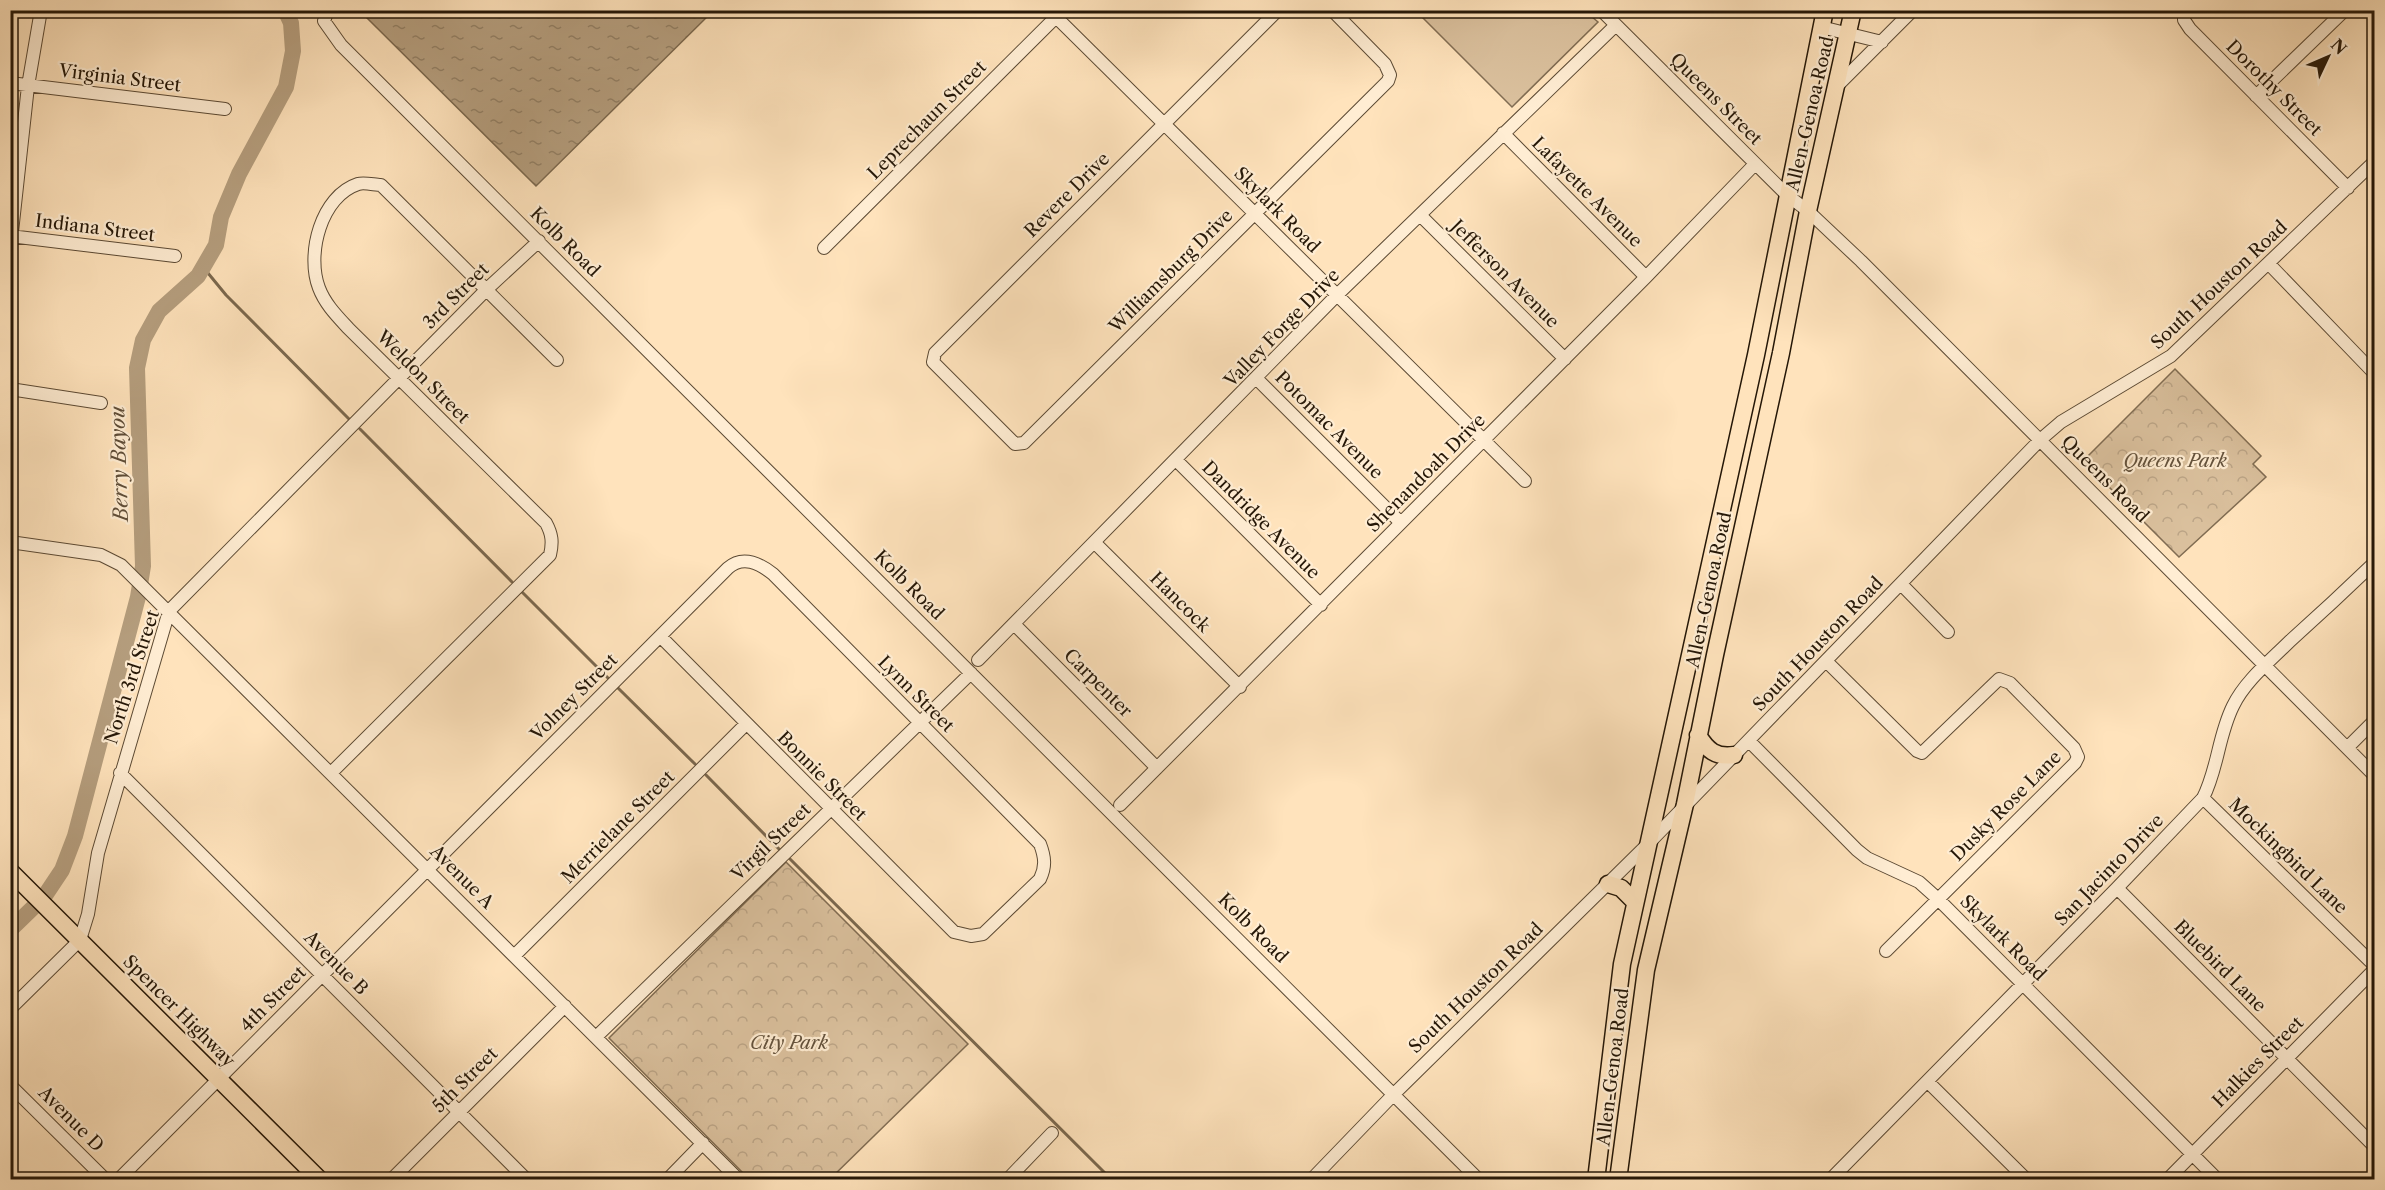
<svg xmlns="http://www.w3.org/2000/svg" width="2385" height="1190" font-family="'Libre Caslon Text',serif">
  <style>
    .grass { fill: #dac09d; stroke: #806c52; stroke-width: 1.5 }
    .park { fill: url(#park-crowns); stroke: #806c52; stroke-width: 1.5 }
    .water { fill: url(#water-ripples); stroke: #7b684e; stroke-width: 1.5 }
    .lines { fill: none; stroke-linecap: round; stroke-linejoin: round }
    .stream { stroke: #7b684e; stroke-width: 3 }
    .river { stroke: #b59e7e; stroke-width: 16 }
    .minor-casing { stroke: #5c4a34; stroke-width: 14 }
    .major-casing { stroke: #251707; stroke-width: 19 }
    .minor { stroke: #ffedd3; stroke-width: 12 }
    .major { stroke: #ffe3bc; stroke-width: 16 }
    .labels { text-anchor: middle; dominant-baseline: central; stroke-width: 4.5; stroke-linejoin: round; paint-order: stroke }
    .street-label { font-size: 18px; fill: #251707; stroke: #ffedd3 }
    .park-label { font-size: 18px; font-style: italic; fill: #64523c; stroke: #ffedd3 }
    .water-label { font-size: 20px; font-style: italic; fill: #5f4d37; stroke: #ffedd3 }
  </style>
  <defs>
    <pattern id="park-crowns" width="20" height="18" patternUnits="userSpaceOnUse" patternTransform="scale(1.5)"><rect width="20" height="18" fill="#dac09d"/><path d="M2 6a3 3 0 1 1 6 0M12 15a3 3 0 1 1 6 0" fill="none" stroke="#bba486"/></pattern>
    <pattern id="water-ripples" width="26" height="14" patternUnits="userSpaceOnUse" patternTransform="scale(1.5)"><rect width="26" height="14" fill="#b59e7e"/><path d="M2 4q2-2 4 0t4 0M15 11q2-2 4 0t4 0" fill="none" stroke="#938065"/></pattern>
  </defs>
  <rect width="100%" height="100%" fill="#ffe3bc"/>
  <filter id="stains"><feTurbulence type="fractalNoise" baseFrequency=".00333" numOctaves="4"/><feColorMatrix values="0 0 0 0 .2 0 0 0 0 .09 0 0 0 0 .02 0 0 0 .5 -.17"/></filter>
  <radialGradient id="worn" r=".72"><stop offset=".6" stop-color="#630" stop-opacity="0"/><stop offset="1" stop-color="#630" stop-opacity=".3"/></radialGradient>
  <path class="grass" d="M 1416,11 L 1585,11 L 1598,22 L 1512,107 Z"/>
  <path class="park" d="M 2175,369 L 2261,456 L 2253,464 L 2266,477 L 2179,557 L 2083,461 Z
    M 786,862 L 968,1044 L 830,1179 L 749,1179 L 609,1038 Z"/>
  <path class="water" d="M 372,11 L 372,10 L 713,11 L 536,186 L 366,17 Z"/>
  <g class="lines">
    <path class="stream" d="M 203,267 L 226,295 L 349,419
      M 360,429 L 512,582
      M 522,592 L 608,678
      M 618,688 L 695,764
      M 706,775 L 779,849
      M 790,859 L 1112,1180"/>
    <path class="river" d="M 10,930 L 44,897 L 62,870 L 75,836 L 138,597 L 143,566 L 137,368 L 143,340 L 159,311 L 198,276 L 216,245 L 221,217 L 239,174 L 286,87 L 293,51 L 291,23 L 285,10"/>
    <g class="minor-casing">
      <path id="minor" d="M 328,10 L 324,21 L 341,45 L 1479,1180
        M 1278,10 L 935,353 L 933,362 L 1015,444 L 1024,443 L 1388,81 L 1390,75 L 1385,64 L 1332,10
        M 1601,10 L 1787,195 L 1808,211 L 1861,261 L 2374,775
        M 2184,10 L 2184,20 L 2190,29 L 2348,188
        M 1821,27 L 1882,42
        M 10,83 L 225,109
        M 1835,88 L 1913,10
        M 2256,96 L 2345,10
        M 1503,133 L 1646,277
        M 1420,215 L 1565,359
        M 10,236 L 175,256
        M 824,248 L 1056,17 L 1525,481
        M 10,250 L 28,86 L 41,10
        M 2269,264 L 2374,373
        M 1257,379 L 1401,523
        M 10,389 L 101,403
        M 1176,460 L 1321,605
        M 10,542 L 101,555 L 121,565 L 739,1180
        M 1095,543 L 1240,687
        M 1901,584 L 1948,632
        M 1014,624 L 1157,768
        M 978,660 L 1337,295 L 1616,25
        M 1826,661 L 1917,751 L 1922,753 L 1999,679 L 2010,683 L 2074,748 L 2078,757 L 2075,763 L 1886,951
        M 1749,741 L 1857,850 L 1867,858 L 1919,882 L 1938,899 L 2218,1180
        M 2347,748 L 2374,721
        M 332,772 L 550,555 C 553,542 552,534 546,523 L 349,329 C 337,316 325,304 319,288 C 306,254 321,196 358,184 C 364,182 375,185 381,185 L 557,360
        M 120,773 L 527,1180
        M 2203,798 L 2374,965
        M 1120,805 L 1646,277 L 1755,164
        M 2117,888 L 2374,1146
        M 515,955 L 746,724
        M 10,1009 L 80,940 L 88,914 L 98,853 L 169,611 L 487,289 L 539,241
        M 596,1037 L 971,673
        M 1928,1082 L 2027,1180
        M 10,1085 L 106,1180
        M 118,1180 L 728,568 C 743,555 759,563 773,574 L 1040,844 C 1045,857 1046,867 1040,879 L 983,934 L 971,936 L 954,932 L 660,636
        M 391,1180 L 565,1006
        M 667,1180 L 703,1143
        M 1007,1180 L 1052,1133
        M 1311,1180 L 1394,1094 L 1647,845 L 2040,440 L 2061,422 L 2171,356 L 2374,162
        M 1830,1180 L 2117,888 L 2203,798 C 2218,769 2218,736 2233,706 C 2245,681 2270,661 2290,641 C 2319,615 2347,589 2374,563
        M 2167,1180 L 2374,970"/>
    </g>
    <g class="major-casing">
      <path id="major" d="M 1698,735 C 1707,750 1716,758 1734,755
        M 10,871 L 320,1180
        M 1608,884 L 1621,888 L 1635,902
        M 1596,1180 L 1622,964 L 1756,355 L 1825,10
        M 1618,1180 L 1646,970 L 1685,804 L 1715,655 L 1781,353 L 1808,211 L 1853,10"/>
    </g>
    <use href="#minor" class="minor"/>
    <use href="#major" class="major"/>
  </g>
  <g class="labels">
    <g class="street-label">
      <text transform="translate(120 78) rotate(7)">Virginia Street</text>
      <text transform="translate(2274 88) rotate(45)">Dorothy Street</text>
      <text transform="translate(1716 99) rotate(45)">Queens Street</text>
      <text transform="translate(1810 114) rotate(-77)">Allen-Genoa Road</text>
      <text transform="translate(927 120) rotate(-45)">Leprechaun Street</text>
      <text transform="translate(1587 192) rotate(45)">Lafayette Avenue</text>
      <text transform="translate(1067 195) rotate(-45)">Revere Drive</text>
      <text transform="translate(1277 210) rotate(45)">Skylark Road</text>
      <text transform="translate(95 228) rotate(7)">Indiana Street</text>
      <text transform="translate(565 242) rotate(45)">Kolb Road</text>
      <text transform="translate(1171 271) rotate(-45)">Williamsburg Drive</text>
      <text transform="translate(1505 274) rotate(45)">Jefferson Avenue</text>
      <text transform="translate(2219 285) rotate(-43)">South Houston Road</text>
      <text transform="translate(456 296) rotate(-45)">3rd Street</text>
      <text transform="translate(1282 328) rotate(-46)">Valley Forge Drive</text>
      <text transform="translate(423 377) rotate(45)">Weldon Street</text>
      <text transform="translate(1329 425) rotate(45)">Potomac Avenue</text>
      <text transform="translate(1426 473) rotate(-45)">Shenandoah Drive</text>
      <text transform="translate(2105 479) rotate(45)">Queens Road</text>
      <text transform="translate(1261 520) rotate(45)">Dandridge Avenue</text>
      <text transform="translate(909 585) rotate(45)">Kolb Road</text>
      <text transform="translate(1709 590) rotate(-78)">Allen-Genoa Road</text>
      <text transform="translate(1180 602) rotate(45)">Hancock</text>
      <text transform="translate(1818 644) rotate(-46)">South Houston Road</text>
      <text transform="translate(132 677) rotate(-72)">North 3rd Street</text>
      <text transform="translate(1098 683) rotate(45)">Carpenter</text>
      <text transform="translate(916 694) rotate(45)">Lynn Street</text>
      <text transform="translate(574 697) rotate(-45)">Volney Street</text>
      <text transform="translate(822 776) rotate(45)">Bonnie Street</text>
      <text transform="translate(2006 806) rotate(-45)">Dusky Rose Lane</text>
      <text transform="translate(618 827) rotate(-45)">Merrielane Street</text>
      <text transform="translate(771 842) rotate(-44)">Virgil Street</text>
      <text transform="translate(2288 856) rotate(44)">Mockingbird Lane</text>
      <text transform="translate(2109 870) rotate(-46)">San Jacinto Drive</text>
      <text transform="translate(462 877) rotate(45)">Avenue A</text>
      <text transform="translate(1253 928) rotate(45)">Kolb Road</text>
      <text transform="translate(2003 938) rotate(45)">Skylark Road</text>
      <text transform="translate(336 963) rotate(45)">Avenue B</text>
      <text transform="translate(2220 966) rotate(45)">Bluebird Lane</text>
      <text transform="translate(1476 988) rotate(-44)">South Houston Road</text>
      <text transform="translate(273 999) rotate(-45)">4th Street</text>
      <text transform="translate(179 1011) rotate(45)">Spencer Highway</text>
      <text transform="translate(2258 1062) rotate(-45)">Halkies Street</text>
      <text transform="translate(1613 1067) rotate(-83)">Allen-Genoa Road</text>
      <text transform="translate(465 1080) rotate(-45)">5th Street</text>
      <text transform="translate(71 1119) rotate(45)">Avenue D</text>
    </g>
    <g class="park-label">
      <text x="2175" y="461">Queens Park</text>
      <text x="789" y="1043">City Park</text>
    </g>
    <g class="water-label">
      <text transform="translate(119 464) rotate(-92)">Berry Bayou</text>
    </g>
  </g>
  <rect width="2385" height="1190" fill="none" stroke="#ffe3bc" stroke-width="36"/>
  <rect x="12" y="12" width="2361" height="1166" fill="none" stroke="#251707" stroke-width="3"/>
  <rect x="18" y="18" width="2349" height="1154" fill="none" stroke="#251707" stroke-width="1.5"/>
  <g transform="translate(2328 57) rotate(46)" stroke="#ffedd3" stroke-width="4.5" paint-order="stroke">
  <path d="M0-4.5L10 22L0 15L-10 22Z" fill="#251707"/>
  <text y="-9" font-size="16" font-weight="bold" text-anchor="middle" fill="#251707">N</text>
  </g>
  <rect width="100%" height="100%" filter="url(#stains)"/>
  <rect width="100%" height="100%" fill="url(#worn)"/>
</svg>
